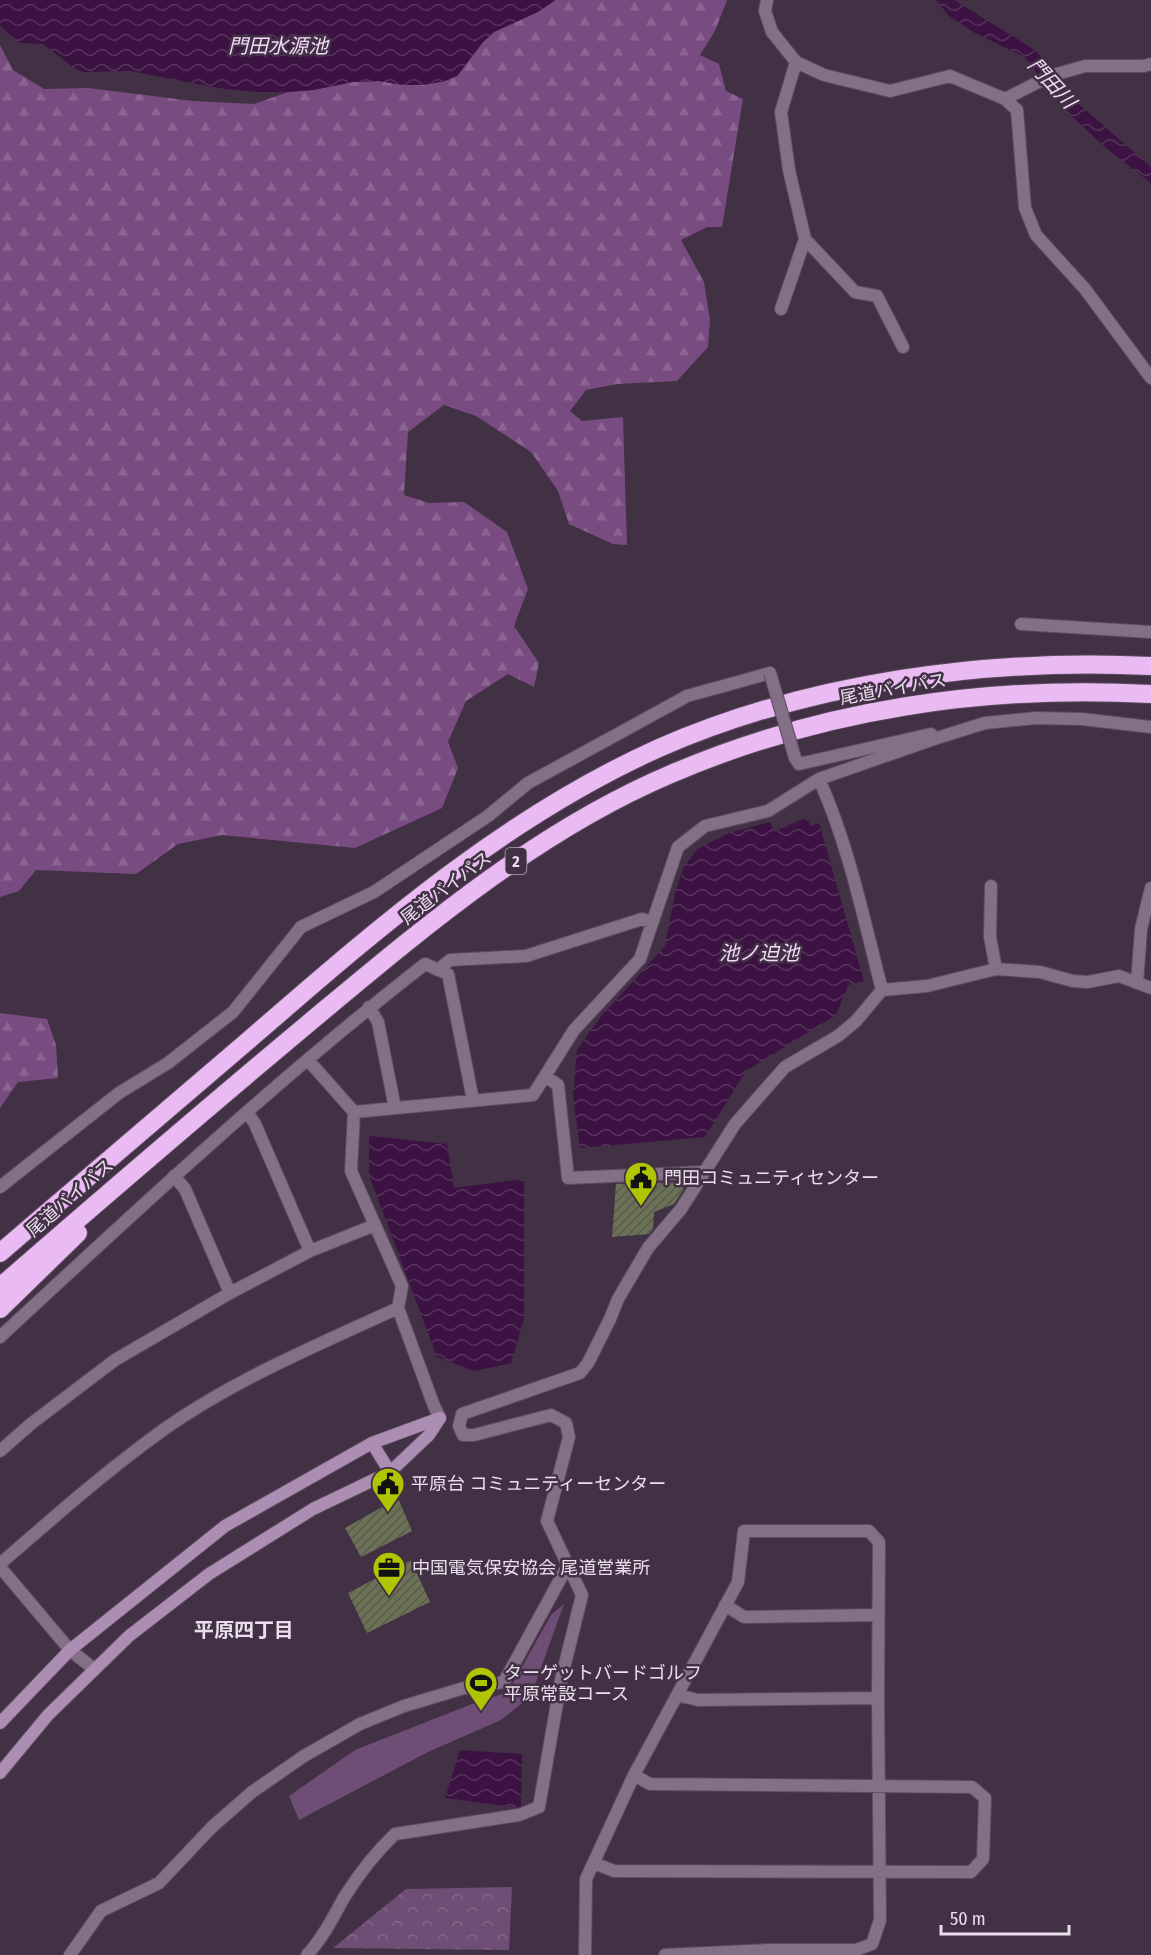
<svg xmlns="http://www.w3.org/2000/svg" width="1151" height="1955" font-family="'Fira Sans Condensed','Noto Sans JP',sans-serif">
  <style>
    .grass { fill: #6f4e75 }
    .forest { fill: url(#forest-firs) }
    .park { fill: url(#park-crowns) }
    .water { fill: url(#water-waves) }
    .building { fill: url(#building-hatch) }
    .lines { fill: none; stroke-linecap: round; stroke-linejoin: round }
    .street-casing { stroke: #5d4c60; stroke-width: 14 }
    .secondary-casing { stroke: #5d4c60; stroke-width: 14 }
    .highway-casing { stroke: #5d4c60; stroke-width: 20 }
    .street { stroke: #836f86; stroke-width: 12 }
    .secondary { stroke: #ad8eb3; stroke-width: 12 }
    .highway { stroke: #eabaf3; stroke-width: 18 }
    .street-bridge-casing { stroke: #5d4c60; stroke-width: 14; stroke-linecap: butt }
    .street-bridge { stroke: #836f86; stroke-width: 12 }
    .labels { text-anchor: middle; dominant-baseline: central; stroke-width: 5; stroke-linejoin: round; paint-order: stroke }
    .shield { fill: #423045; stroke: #b8aaba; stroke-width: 1.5 }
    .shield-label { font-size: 16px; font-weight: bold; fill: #eadeec }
    .street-label { font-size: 18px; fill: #eadeec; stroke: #423045 }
    .poi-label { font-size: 18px; fill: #eadeec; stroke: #423045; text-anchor: start }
    .water-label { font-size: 20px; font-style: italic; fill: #f3d9f8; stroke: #423045 }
    .neighbourhood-label { font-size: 20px; font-weight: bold; fill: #eadeec; stroke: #423045 }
  </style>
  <defs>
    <pattern id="forest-firs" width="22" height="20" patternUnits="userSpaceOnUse" patternTransform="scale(1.5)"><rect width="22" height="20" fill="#784c80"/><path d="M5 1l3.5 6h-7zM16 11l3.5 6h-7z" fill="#8b6592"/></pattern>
    <pattern id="park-crowns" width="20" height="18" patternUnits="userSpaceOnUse" patternTransform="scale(1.5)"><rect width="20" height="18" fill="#6f4e75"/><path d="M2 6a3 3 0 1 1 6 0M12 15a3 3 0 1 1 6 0" fill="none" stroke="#846789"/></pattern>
    <pattern id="water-waves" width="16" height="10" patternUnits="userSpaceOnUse" patternTransform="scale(1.5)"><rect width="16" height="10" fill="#3b1242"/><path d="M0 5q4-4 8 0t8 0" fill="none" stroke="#58345d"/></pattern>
    <pattern id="building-hatch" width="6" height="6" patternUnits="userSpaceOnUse" patternTransform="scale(1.5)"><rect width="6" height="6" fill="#6b7155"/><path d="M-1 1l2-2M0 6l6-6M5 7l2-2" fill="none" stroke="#585a4e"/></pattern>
  </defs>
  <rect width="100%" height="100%" fill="#423045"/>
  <path class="grass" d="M 564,1604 L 531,1696 L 501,1720 L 428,1752 L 299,1820 L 289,1796 L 355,1750 L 472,1704 L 508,1692 L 551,1615 Z"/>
  <path class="forest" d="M 555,0 L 727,0 L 715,31 L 700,55 L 719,64 L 726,91 L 743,99 L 722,227 L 707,227 L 681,240 L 704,282 L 710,320 L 708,347 L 677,381 L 617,384 L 586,390 L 570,411 L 582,421 L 623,417 L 627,545 L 613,544 L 569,524 L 558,491 L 531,452 L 476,416 L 444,405 L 408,432 L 404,495 L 429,503 L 464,502 L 507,532 L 528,589 L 514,626 L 539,663 L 534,687 L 508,674 L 466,701 L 448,742 L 458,768 L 442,808 L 355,848 L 222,835 L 178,844 L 136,874 L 36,870 L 19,891 L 0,897 L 0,45 L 13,70 L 44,89 L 88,88 L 193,101 L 254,104 L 288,92 L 313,90 L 353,82 L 379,81 L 403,85 L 424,85 L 445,81 L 457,76 L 483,42 L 494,32 L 544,8 Z
    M 0,1013 L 47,1019 L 56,1045 L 58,1078 L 18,1082 L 0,1108 Z"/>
  <path class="park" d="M 512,1887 L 509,1950 L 333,1948 L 406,1889 Z"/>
  <path class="water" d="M 0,0 L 555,0 L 538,12 L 494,32 L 483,42 L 457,76 L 445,81 L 424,85 L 403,85 L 379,81 L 353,82 L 313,90 L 288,92 L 255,92 L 218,88 L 130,71 L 83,72 L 74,68 L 43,44 L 19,43 L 13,39 L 0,25 Z
    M 936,0 L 954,0 L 1035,50 L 1050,67 L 1059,84 L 1073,99 L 1151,167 L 1151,183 L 1106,148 L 1064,109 L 1025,57 L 975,33 L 949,16 Z
    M 807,817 L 810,826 L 819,823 L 864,981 L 848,985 L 836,1015 L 746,1071 L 705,1137 L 580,1148 L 573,1096 L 577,1050 L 599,1019 L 665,946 L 675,894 L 683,869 L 697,849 L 729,833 L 770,822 L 774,832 Z
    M 369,1136 L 447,1144 L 454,1188 L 524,1179 L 524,1318 L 511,1363 L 474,1371 L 437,1357 L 369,1175 Z
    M 460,1750 L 522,1754 L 521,1808 L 445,1798 Z"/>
  <path class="building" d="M 685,1182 L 683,1190 L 674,1204 L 654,1212 L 653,1229 L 649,1234 L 612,1237 L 616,1184 Z
    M 398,1498 L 412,1531 L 361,1557 L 345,1528 Z
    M 411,1560 L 430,1602 L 367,1633 L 348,1593 Z"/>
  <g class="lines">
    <g class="street-casing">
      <path id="street" d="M 767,0 L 765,11 L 772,32 L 796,62 L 824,75 L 890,91 L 950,76 L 1005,99 L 1017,110 L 1025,208 L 1036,235 L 1085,289 L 1151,378
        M 1005,99 L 1050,76 L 1085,66 L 1144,66 L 1151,64
        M 805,239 L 855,292 L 877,296 L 903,347
        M 781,309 L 805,239 L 789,170 L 781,112 L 796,62
        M 1021,624 L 1151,632
        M 795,758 L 799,764 L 931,734
        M 819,779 C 849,846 864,920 882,990
        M 991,886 L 990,937 L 996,969
        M 438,970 L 450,960 L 526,956 L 642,919 L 652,922
        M 1137,983 L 1141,929 L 1151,888
        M 369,1007 L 378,1022 L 395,1108
        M 308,1060 L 354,1112 L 351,1171 L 402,1286 L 398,1308 L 434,1406 L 440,1418
        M 545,1076 L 558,1085 L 568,1178 L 704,1172
        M 247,1112 L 255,1124 L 310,1251
        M 354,1112 L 533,1095 L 574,1030 L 640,959 L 678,847 L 705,826 L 768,811 L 819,779 L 937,738 L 985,723 L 1036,718 L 1082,719 L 1151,727
        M 174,1176 L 185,1189 L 230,1293
        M 0,1187 L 119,1093 L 168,1063 L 233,1012 L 301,927 L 374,892 L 488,816 L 528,783 L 616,735 L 687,696 L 770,673
        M 0,1337 C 138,1209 276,1080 425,964 L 448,974 L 473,1100
        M 0,1451 L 32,1423 L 115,1360 L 230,1293 L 310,1251 L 375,1225
        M 0,1564 C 53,1518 106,1471 163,1430 C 235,1379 318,1345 398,1308
        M 0,1567 L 70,1650 L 94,1669
        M 725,1605 L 744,1617 L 878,1615
        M 677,1695 L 698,1700 L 878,1698
        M 594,1863 L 614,1871 L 971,1872 L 983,1859 L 985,1798 L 972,1787 L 650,1784 L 634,1775
        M 70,1955 L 101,1911 L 159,1883 L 212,1827 L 252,1792 L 304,1756 L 360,1724 L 404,1706 L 464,1688 L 504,1682 L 568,1565
        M 307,1955 C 323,1938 333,1917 345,1896 C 359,1874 376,1852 395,1834 L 519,1815 L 539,1807 L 561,1680 L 582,1595 L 547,1521 L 569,1437 L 566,1423 L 551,1415 L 474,1435 L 463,1435 L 459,1426 L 462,1414 L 580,1373 L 588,1363 L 610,1319 L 618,1299 L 648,1248 L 681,1209 L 735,1124 L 785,1067 L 838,1036 L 856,1021 L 882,990 L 927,986 L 996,969 L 1040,972 L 1073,981 L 1088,982 L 1119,976 L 1151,988
        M 585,1955 L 586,1879 L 634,1775 L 738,1582 L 744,1531 L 869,1531 L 879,1542 L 878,1698 L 880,1920 L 872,1944 L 856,1950 L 767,1950 L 665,1955"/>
    </g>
    <g class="secondary-casing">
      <path id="secondary" d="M 372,1443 L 390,1472
        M 0,1723 L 70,1650 L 225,1526 L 372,1443 L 440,1418
        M 0,1773 L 48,1715 L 129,1636 L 209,1574 L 313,1509 L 390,1472 L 429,1435 L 440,1418"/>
    </g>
    <g class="highway-casing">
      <path id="highway" d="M 0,1253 C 83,1181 167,1110 250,1039 C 377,929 503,818 659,748 C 809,682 988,658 1151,666
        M 0,1287 C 107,1194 214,1102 322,1012 C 430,922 541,829 671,774 C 822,709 987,685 1151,694
        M 0,1309 L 78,1233"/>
    </g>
    <use href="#street" class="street"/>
    <use href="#secondary" class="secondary"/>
    <use href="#highway" class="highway"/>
    <g class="street-bridge-casing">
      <path id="street-bridge" d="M 770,673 L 795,758"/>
    </g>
    <use href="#street-bridge" class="street-bridge"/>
  </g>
  <defs>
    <g id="civic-pin" transform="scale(1.725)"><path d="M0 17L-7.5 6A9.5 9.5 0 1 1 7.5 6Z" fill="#b0c501" stroke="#423045"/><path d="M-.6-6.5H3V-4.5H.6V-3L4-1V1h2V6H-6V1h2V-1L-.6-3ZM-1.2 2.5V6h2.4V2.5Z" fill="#111"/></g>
    <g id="office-pin" transform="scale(1.725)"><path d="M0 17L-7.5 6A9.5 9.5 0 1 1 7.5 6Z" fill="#b0c501" stroke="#423045"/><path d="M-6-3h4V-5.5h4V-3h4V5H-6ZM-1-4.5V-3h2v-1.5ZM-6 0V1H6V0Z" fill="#111"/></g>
    <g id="stadium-pin" transform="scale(1.725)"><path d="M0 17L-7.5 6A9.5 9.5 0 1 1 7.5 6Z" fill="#b0c501" stroke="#423045"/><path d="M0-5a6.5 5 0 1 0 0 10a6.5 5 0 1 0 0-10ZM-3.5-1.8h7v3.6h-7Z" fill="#111"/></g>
  </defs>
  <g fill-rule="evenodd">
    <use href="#civic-pin" x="641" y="1178"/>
    <use href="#civic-pin" x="388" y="1484"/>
    <use href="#office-pin" x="389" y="1568"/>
    <use href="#stadium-pin" x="481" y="1683"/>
  </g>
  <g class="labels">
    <rect class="shield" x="505.5" y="848" width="21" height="26" rx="4.5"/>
    <g class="shield-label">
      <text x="516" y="861">2</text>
    </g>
    <g class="street-label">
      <text transform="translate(893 689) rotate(-10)">尾道バイパス</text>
      <text transform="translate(446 888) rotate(-37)">尾道バイパス</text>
      <text transform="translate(70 1198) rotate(-41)">尾道バイパス</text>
    </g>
    <g class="poi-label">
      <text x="664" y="1178">門田コミュニティセンター</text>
      <text x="411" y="1484">平原台 コミュニティーセンター</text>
      <text x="412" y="1568">中国電気保安協会 尾道営業所</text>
      <text x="504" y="1673">ターゲットバードゴルフ<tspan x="504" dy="21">平原常設コース</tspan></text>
    </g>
    <g class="water-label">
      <text x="278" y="46">門田水源池</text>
      <text transform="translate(1052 83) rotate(48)">門田川</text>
      <text x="759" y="953">池ノ迫池</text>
    </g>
    <g class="neighbourhood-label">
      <text x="244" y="1630">平原四丁目</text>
    </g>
  </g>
  <path d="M941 1925v9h128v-9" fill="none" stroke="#eadeec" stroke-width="3"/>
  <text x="950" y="1925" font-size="18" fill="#eadeec" stroke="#423045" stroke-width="4.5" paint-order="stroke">50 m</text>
</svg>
